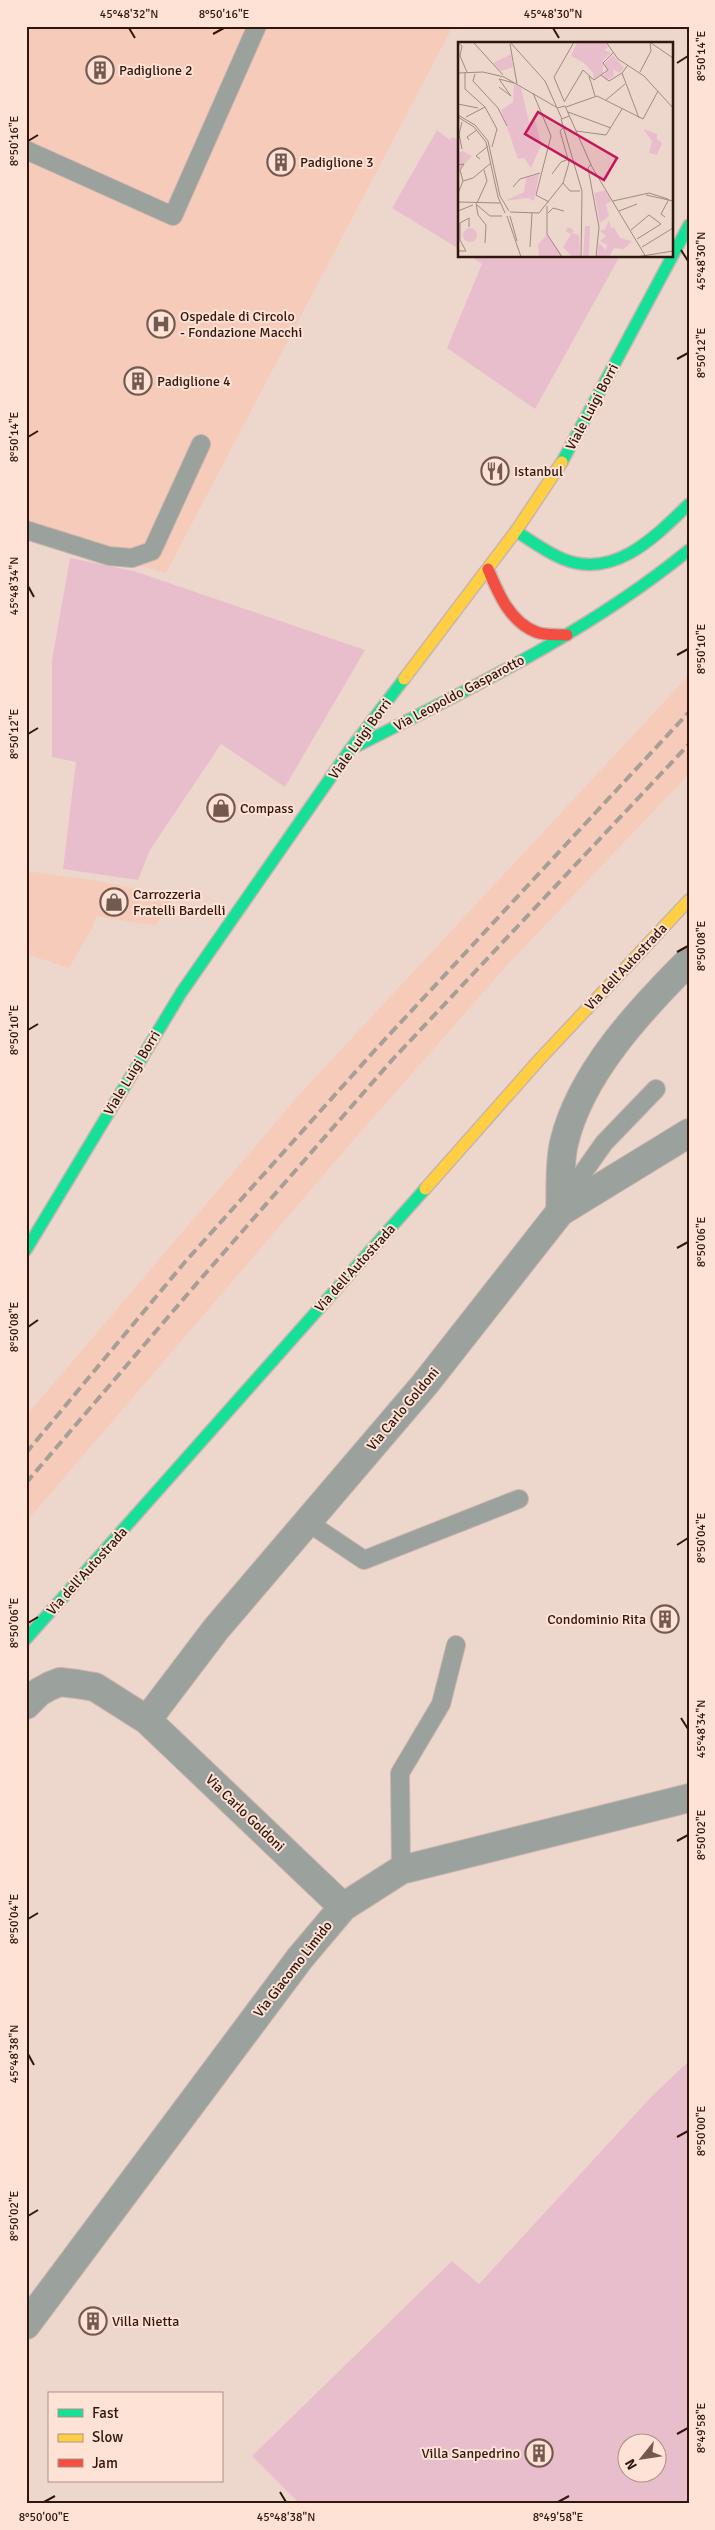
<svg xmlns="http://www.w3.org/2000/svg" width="715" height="2530" font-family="Signika,sans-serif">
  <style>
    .built { fill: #f6cbb9 }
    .green { fill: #e9becc; fill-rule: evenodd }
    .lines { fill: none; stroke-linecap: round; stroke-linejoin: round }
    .lane-casing { stroke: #c9b5ad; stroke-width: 20 }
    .street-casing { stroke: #c9b5ad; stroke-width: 30 }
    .fast-casing { stroke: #c9b5ad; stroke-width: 14 }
    .slow-casing { stroke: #c9b5ad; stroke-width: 14 }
    .jam-casing { stroke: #c9b5ad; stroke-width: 14 }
    .lane { stroke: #9ba19c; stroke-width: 18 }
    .street { stroke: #9ba19c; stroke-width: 28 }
    .fast { stroke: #16e098; stroke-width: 11 }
    .slow { stroke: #ffcf43; stroke-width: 11 }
    .jam { stroke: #f24e42; stroke-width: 11 }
    .rail { stroke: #a69e97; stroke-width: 4; stroke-dasharray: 10 5; stroke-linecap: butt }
    .ticks { fill: none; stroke: #30170d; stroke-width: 2 }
    .labels { text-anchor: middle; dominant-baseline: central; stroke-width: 4; stroke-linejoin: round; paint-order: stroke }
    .poi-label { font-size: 14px; fill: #30170d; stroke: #fee2d6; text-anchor: start }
    .street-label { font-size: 14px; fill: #30170d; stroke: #fee2d6 }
    .inset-road { fill: none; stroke: #a18a80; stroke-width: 1 }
    .view { fill: #c2185b; fill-opacity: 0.15; stroke: #c2185b; stroke-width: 2.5 }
    .inset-edge { fill: none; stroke: #30170d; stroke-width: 2.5 }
    .neatline { fill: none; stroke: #30170d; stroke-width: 2 }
    .ticks-label { font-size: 12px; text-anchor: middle; fill: #30170d }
  </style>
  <rect width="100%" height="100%" fill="#edd7cd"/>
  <path class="built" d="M 26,26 L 453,26 L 166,573 L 26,535 Z
    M 689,675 L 689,774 L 510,962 L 350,1144 L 26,1522 L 26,1416 L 298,1096 Z
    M 26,871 L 92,880 L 176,896 L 155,926 L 96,916 L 93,927 L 69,968 L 26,954 Z"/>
  <path class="green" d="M 437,130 L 450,140 L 452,137 L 459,140 L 459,249 L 392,208 Z
    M 470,256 L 620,256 L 535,409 L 447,348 L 482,264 Z
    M 70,558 L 134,571 L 365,650 L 285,787 L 221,744 L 150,850 L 138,880 L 63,869 L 76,762 L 52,757 L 52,660 Z
    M 689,2061 L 689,2504 L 300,2504 L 252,2456 L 452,2261 L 479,2284 L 652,2096 ZM 628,2442 L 658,2442 L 658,2472 L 628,2472 Z"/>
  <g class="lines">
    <g class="lane-casing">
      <path id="lane" d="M 26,150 L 173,216 L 257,26
        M 26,530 L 109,556 L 132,558 L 152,551 L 201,444
        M 561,1204 L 604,1143 L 656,1089
        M 306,1521 L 364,1560 L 519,1499
        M 401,1870 L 400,1773 L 441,1704 L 456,1645"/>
    </g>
    <g class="street-casing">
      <path id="street" d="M 560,1212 C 561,1190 559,1164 564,1143 C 580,1074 640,1010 689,961
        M 26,1705 L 39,1692 L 50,1686 L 60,1682 L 77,1684 L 95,1687 L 147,1720 L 343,1907
        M 147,1720 L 216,1629 L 425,1384 L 560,1212 L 689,1133
        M 26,2325 L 300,1958 L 343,1907 L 401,1870 L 689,1798"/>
    </g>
    <g class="fast-casing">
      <path id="fast" d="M 562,462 L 689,225
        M 516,531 C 531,541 546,552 563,559 C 614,580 655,537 689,504
        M 357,746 C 473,687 587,633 689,550
        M 26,1250 L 181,993 L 349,751 L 404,679
        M 26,1639 L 425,1189"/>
    </g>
    <g class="slow-casing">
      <path id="slow" d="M 404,679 L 516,531 L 562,462
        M 425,1189 L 539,1060 L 689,900"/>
    </g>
    <g class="jam-casing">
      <path id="jam" d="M 488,569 C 498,593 510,622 536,632 C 546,636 557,634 567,635"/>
    </g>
    <use href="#lane" class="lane"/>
    <use href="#street" class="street"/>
    <use href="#fast" class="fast"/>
    <use href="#slow" class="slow"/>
    <use href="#jam" class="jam"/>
    <path class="rail" d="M 26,1453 L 185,1262 L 376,1049 L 689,712
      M 26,1483 L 198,1282 L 393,1059 L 689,744"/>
  </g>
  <path class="ticks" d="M 129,28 L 135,38M 553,28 L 559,38M 213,34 L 224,28M 677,63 L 688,56M 28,141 L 38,135M 681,250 L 688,261M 677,359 L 688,353M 28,437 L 38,431M 28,586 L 34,597M 677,655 L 688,649M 28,734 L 38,728M 677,952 L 688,946M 28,1030 L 38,1024M 677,1248 L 688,1242M 28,1327 L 38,1320M 677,1545 L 688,1538M 28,1623 L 38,1617M 681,1718 L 688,1729M 677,1841 L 688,1835M 28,1919 L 38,1913M 28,2054 L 34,2065M 677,2137 L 688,2131M 28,2216 L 38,2210M 677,2434 L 688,2428M 280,2492 L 286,2502M 44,2502 L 55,2496M 558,2502 L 569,2496"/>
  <defs>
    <g id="building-ring" transform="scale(1.4375)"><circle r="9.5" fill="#fee2d6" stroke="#725a50" stroke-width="1.5"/><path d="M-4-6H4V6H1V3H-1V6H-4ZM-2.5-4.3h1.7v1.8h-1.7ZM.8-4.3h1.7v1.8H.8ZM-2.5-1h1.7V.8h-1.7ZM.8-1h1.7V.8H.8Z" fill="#725a50"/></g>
    <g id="hospital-ring" transform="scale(1.4375)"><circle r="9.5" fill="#fee2d6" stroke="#725a50" stroke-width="1.5"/><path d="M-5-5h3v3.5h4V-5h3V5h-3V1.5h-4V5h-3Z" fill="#725a50"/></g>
    <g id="restaurant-ring" transform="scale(1.4375)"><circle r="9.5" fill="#fee2d6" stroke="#725a50" stroke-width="1.5"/><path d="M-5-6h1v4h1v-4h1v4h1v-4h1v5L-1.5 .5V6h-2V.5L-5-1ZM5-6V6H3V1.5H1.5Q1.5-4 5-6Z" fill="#725a50"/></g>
    <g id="shop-ring" transform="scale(1.4375)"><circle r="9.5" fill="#fee2d6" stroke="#725a50" stroke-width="1.5"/><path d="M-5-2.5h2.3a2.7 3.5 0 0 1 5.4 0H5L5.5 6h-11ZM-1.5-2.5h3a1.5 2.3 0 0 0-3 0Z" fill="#725a50"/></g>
  </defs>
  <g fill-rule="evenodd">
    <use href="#building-ring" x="100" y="70"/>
    <use href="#building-ring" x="281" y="162"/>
    <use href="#hospital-ring" x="161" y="324"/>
    <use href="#building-ring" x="138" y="381"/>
    <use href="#restaurant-ring" x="495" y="471"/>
    <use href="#shop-ring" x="221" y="808"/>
    <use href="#shop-ring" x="114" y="902"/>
    <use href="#building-ring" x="665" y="1619"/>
    <use href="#building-ring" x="93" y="2321"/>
    <use href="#building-ring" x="539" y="2453"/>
  </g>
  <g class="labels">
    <g class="poi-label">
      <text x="119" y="70">Padiglione 2</text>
      <text x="300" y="162">Padiglione 3</text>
      <text x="180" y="316">Ospedale di Circolo<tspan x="180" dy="16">- Fondazione Macchi</tspan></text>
      <text x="157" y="381">Padiglione 4</text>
      <text x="514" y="471">Istanbul</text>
      <text x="240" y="808">Compass</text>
      <text x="133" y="894">Carrozzeria<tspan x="133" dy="16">Fratelli Bardelli</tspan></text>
      <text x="646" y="1619" text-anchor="end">Condominio Rita</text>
      <text x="112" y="2321">Villa Nietta</text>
      <text x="520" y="2453" text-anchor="end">Villa Sanpedrino</text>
    </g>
    <g class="street-label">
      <text transform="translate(592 407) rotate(-62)">Viale Luigi Borri</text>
      <text transform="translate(459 693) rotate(-28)">Via Leopoldo Gasparotto</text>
      <text transform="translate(360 739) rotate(-54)">Viale Luigi Borri</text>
      <text transform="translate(626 967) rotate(-47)">Via dell'Autostrada</text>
      <text transform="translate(132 1073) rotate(-59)">Viale Luigi Borri</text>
      <text transform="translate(355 1268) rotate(-48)">Via dell'Autostrada</text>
      <text transform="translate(403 1409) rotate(-50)">Via Carlo Goldoni</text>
      <text transform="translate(87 1571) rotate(-48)">Via dell'Autostrada</text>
      <text transform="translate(245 1813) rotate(44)">Via Carlo Goldoni</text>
      <text transform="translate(293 1969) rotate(-52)">Via Giacomo Limido</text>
    </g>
  </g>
  <g transform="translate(458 42)">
    <rect width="215" height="215" fill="#edd7cd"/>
    <path d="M 119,0 L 147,0 L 150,5 L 147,8 L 153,11 L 145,18 L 145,31 L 136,38 L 135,31 L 126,21 L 113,14 ZM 53,12 L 55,25 L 43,29 L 35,21 ZM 155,13 L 166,26 L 161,31 L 155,27 L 156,34 L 149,38 L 145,34 L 150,28 L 146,22 ZM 56,42 L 63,46 L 71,80 L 77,79 L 80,89 L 83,104 L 73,126 L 66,116 L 60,117 L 43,68 L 55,60 ZM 185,87 L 199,92 L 199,97 L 204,101 L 199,113 L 191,111 L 194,99 ZM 5,109 L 14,114 L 0,129 L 0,111 ZM 81,132 L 76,159 L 70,156 L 46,159 L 66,150 L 68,136 ZM 147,148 L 154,159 L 148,162 L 151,174 L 142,181 L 136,151 ZM 151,178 L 153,186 L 156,185 L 162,196 L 174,199 L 166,207 L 156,206 L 151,215 L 139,215 L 141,201 L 148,208 L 149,203 L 142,199 L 148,194 L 142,189 L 147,187 ZM 127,184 L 132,184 L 131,215 L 125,215 ZM 110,185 L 116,188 L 114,191 L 121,193 L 122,215 L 114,215 L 105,205 L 113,192 L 107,189 ZM5 193a7 7 0 1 1 14 0a7 7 0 1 1-14 0ZM 89,192 L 105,215 L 81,215 L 80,203 Z" fill="#e9becc"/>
    <path class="inset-road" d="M 15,0 L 45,33M 52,0 L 87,39 L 104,77 L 111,74M 148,0 L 160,17 L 186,34 L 215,66M 0,1 L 4,4 L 2,14 L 9,30M 193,1 L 215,16M 52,2 L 59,42M 182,30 L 193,9 L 192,1M 0,31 L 25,30 L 46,35 L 98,65M 7,31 L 7,47 L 27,65 L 39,87 L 34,105M 164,31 L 181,76M 17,32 L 15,39 L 40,66 L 49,84M 143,33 L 151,39 L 164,31 L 170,23M 131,34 L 137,54M 41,45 L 53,54 L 41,37 L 56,41M 75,51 L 93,94 L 78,153 L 91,160M 148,58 L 167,42M 106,59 L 96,35 L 116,0M 106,60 L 125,28 L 136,38 L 150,28 L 145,21 L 155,11M 0,62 L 20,66M 108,65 L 139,54 L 185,77 L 200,49M 99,66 L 107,64 L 134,125 L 188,215M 110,70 L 153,86M 0,73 L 17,83 L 30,99 L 42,154 L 51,169M 0,75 L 16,85 L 28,100 L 40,155 L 47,171M 8,75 L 27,65M 103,77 L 124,149 L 123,215M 118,89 L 148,93 L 164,67M 11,98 L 9,95 L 19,88M 4,107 L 1,92 L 4,80M 22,117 L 18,114 L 30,104M 133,122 L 130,126 L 141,185 L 138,215M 0,123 L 6,122 L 2,128 L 5,139M 94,132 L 103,120 L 111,117M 105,141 L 112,149 L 122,149M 55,145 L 62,137 L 82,131M 0,151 L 5,139 L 15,136 L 33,121M 188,153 L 215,159M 155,159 L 191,151 L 210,157M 0,160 L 42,161M 18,161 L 20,173 L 28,183 L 27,201M 19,161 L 29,139 L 26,128M 19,163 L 32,174 L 44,174M 89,164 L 89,192 L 104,215M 0,169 L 15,163M 161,169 L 179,162M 52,170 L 81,171 L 105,141 L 111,121 L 102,89 L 105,86M 90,171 L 95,166 L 106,169M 49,174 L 63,215M 52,174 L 59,199M 207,175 L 203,172 L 211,157M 173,188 L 191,173 L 203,182 L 179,197M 72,205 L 74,171M 184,205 L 215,186M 0,209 L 8,209 L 2,198 L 2,181 L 11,176 L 11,185M 178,215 L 215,209"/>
    <path class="view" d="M 80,70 L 159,116 L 146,138 L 67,92 Z"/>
    <rect width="215" height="215" class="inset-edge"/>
  </g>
  <rect width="715" height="2530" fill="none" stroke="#fee2d6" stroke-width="55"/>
  <rect x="48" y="2392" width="175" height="90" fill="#fee2d6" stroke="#ac9186"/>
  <rect x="58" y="2409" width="25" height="8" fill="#16e098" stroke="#ac9186"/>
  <text x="92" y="2418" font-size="15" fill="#30170d">Fast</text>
  <rect x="58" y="2434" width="25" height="8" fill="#ffcf43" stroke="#ac9186"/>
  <text x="92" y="2442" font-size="15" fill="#30170d">Slow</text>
  <rect x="58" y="2459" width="25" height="8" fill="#f24e42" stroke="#ac9186"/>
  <text x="92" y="2468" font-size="15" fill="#30170d">Jam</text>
  <g transform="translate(642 2458) rotate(240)"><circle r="24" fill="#fee2d6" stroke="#ac9186"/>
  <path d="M0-4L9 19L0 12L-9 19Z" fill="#725a50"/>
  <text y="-8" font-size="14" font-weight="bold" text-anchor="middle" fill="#30170d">N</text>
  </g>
  <rect x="28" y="28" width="660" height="2474" class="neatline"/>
  <g class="ticks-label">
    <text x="129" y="18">45°48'32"N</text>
    <text x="224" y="18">8°50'16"E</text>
    <text x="553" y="18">45°48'30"N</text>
    <text transform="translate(701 56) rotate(-90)" y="4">8°50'14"E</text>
    <text transform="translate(14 141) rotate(-90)" y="4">8°50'16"E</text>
    <text transform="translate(701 261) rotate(-90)" y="4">45°48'30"N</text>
    <text transform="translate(701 353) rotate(-90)" y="4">8°50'12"E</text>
    <text transform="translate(14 437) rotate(-90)" y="4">8°50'14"E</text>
    <text transform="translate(14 586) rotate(-90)" y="4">45°48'34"N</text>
    <text transform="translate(701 649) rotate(-90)" y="4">8°50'10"E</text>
    <text transform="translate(14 734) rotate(-90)" y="4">8°50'12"E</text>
    <text transform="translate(701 946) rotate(-90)" y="4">8°50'08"E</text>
    <text transform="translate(14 1030) rotate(-90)" y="4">8°50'10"E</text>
    <text transform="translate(701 1242) rotate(-90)" y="4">8°50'06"E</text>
    <text transform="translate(14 1327) rotate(-90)" y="4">8°50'08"E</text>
    <text transform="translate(701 1538) rotate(-90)" y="4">8°50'04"E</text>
    <text transform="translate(14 1623) rotate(-90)" y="4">8°50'06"E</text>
    <text transform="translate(701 1729) rotate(-90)" y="4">45°48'34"N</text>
    <text transform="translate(701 1835) rotate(-90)" y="4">8°50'02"E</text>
    <text transform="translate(14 1919) rotate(-90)" y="4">8°50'04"E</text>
    <text transform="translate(14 2054) rotate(-90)" y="4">45°48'38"N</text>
    <text transform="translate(701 2131) rotate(-90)" y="4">8°50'00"E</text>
    <text transform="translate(14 2216) rotate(-90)" y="4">8°50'02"E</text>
    <text transform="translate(701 2428) rotate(-90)" y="4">8°49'58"E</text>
    <text x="44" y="2521">8°50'00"E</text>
    <text x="286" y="2521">45°48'38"N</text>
    <text x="558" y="2521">8°49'58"E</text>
  </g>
</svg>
